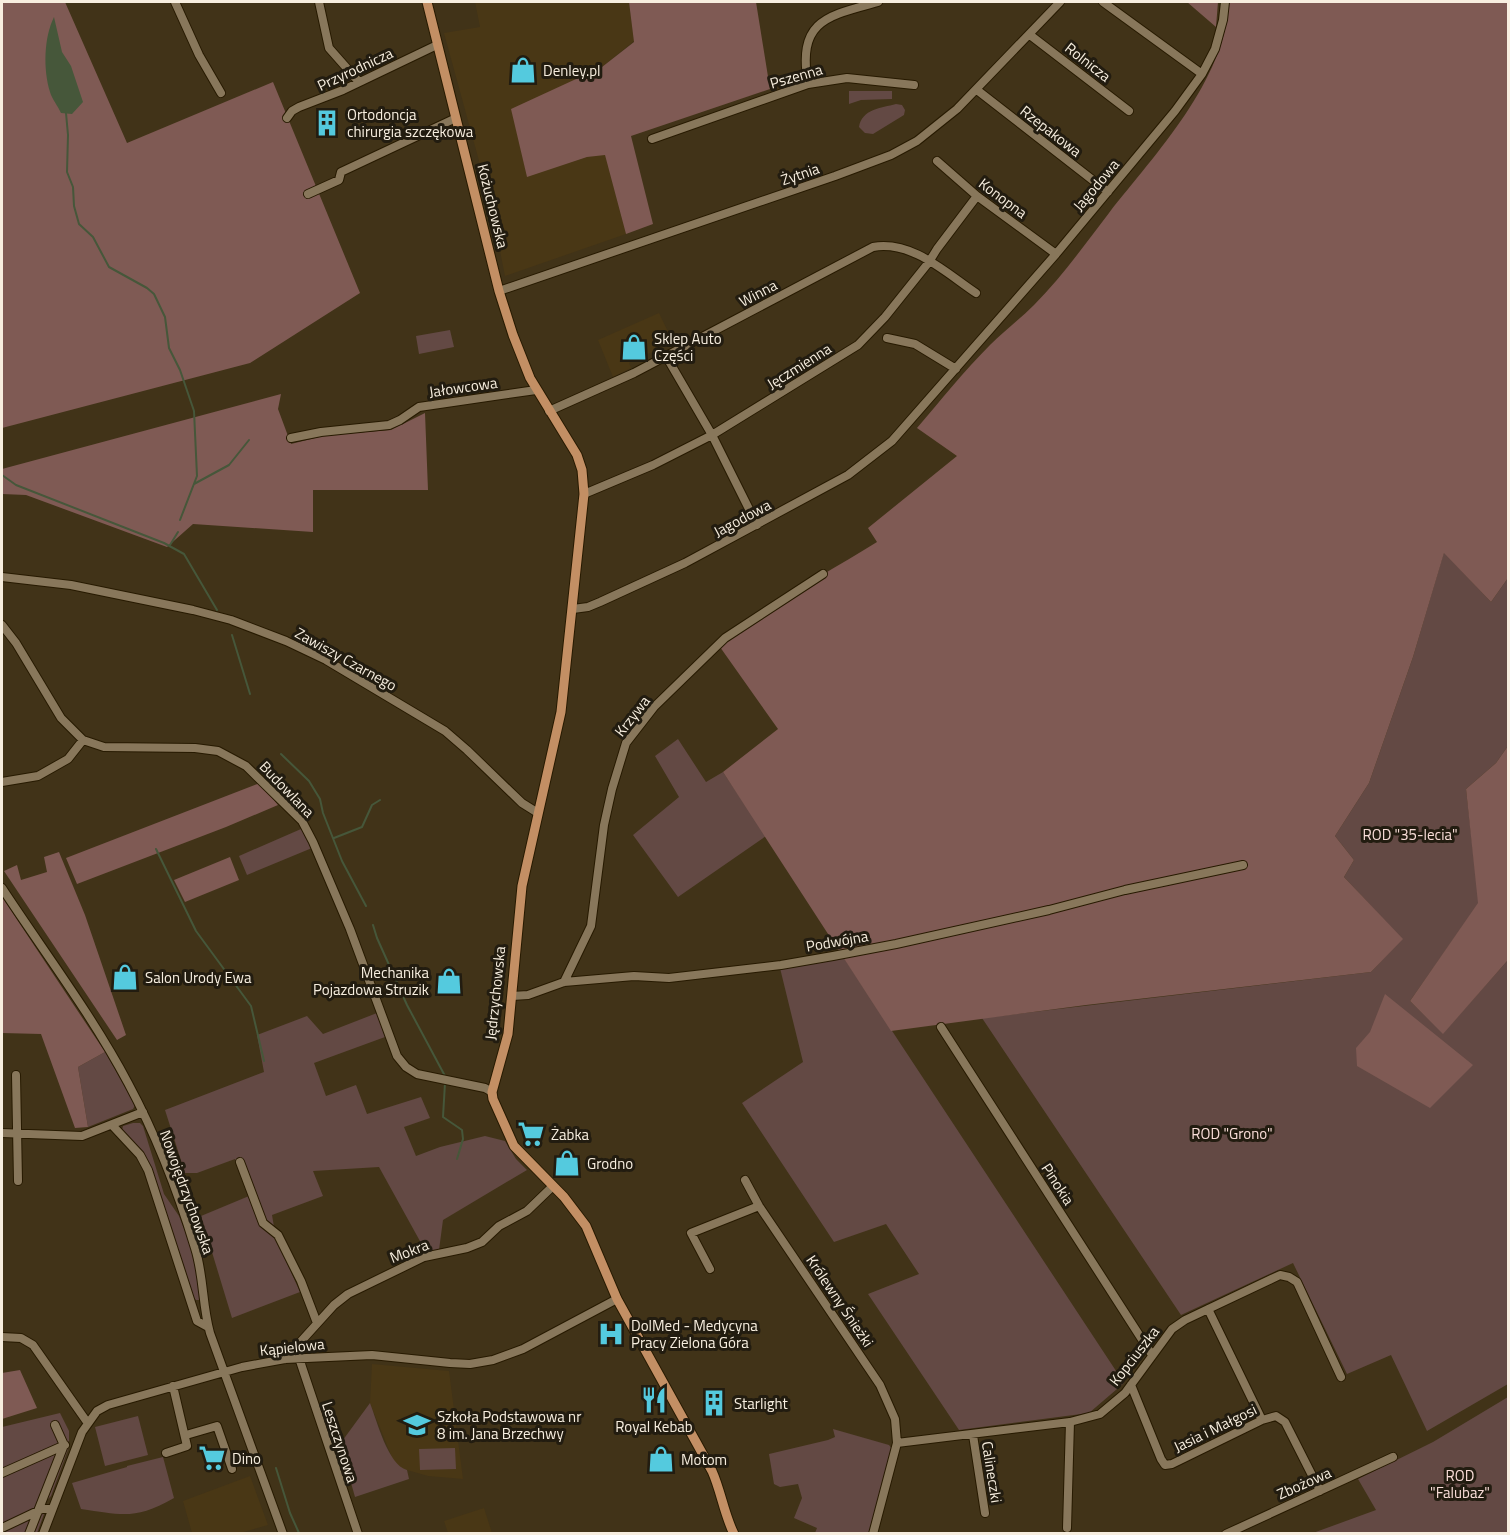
<svg xmlns="http://www.w3.org/2000/svg" width="1510" height="1535" font-family="'Titillium Web',sans-serif">
  <style>
    .built { fill: #493715 }
    .green { fill: #634944 }
    .forest { fill: #7f5a54 }
    .water { fill: #46573a }
    .lines { fill: none; stroke-linecap: round; stroke-linejoin: round }
    .stream { stroke: #46573a; stroke-width: 2 }
    .minor-casing { stroke: #271a01; stroke-width: 10 }
    .major-casing { stroke: #271a01; stroke-width: 11 }
    .minor { stroke: #88775b; stroke-width: 8 }
    .major { stroke: #c38f64; stroke-width: 9 }
    .labels { text-anchor: middle; dominant-baseline: central; stroke-width: 6; stroke-linejoin: round; paint-order: stroke }
    .street-label { font-size: 15px; fill: #f7eedf; stroke: #221c10 }
    .poi-label { font-size: 15px; fill: #f7eedf; stroke: #221c10; text-anchor: start }
    .park-label { font-size: 15px; fill: #f9ddd8; stroke: #221c10 }
  </style>
  <rect width="100%" height="100%" fill="#413318"/>
  <path class="built" d="M 475,2 L 629,2 L 634,41 L 602,67 L 512,110 L 527,176 L 587,157 L 605,154 L 626,234 L 505,276 L 490,201 L 444,33 L 480,27 Z
    M 659,313 L 673,342 L 629,363 L 631,368 L 613,377 L 598,340 Z
    M 372,1364 L 449,1371 L 463,1479 L 428,1476 L 400,1468 L 393,1460 L 370,1403 Z
    M 250,1476 L 268,1525 L 240,1533 L 192,1533 L 183,1501 Z
    M 484,1508 L 492,1533 L 448,1533 L 444,1521 Z"/>
  <path class="green" d="M 849,91 L 892,91 L 892,99 L 861,100 L 849,104 Z
    M 896,104 L 902,105 L 905,110 L 904,115 L 873,134 L 865,133 L 859,127 C 862,109 881,108 896,104 Z
    M 450,330 L 454,347 L 419,354 L 416,336 Z
    M 1444,552 L 1491,602 L 1508,578 L 1508,746 L 1496,763 L 1466,789 L 1479,903 L 1410,1001 L 1443,1033 L 1508,960 L 1508,1384 L 1427,1431 L 1391,1355 L 1347,1374 L 1293,1263 L 1181,1315 L 982,1018 L 1371,972 L 1402,939 L 1344,877 L 1354,860 L 1335,836 L 1369,783 L 1413,657 Z
    M 678,739 L 706,782 L 723,772 L 766,836 L 678,897 L 633,835 L 679,797 L 655,756 Z
    M 301,829 L 312,848 L 247,875 L 239,856 Z
    M 844,958 L 1124,1383 L 1089,1413 L 959,1430 L 868,1294 L 919,1274 L 886,1224 L 834,1242 L 742,1103 L 803,1062 L 780,968 Z
    M 377,1013 L 385,1037 L 314,1063 L 326,1096 L 356,1085 L 367,1114 L 421,1097 L 430,1118 L 404,1127 L 416,1156 L 440,1147 L 485,1136 L 505,1141 L 516,1159 L 527,1170 L 443,1220 L 439,1250 L 426,1252 L 379,1167 L 313,1171 L 323,1196 L 272,1215 L 276,1239 L 300,1292 L 232,1318 L 201,1216 L 249,1196 L 235,1159 L 197,1173 L 185,1173 L 165,1110 L 264,1072 L 257,1035 L 307,1016 L 323,1034 Z
    M 105,1052 L 135,1105 L 133,1109 L 88,1127 L 78,1067 Z
    M 133,1123 L 140,1123 L 143,1126 L 164,1194 L 179,1216 L 192,1249 L 197,1269 L 200,1300 L 196,1300 L 194,1298 L 148,1163 L 143,1152 L 122,1130 L 123,1126 Z
    M 1508,1397 L 1508,1533 L 1313,1533 L 1376,1510 L 1358,1479 L 1433,1442 Z
    M 370,1403 C 377,1421 388,1465 407,1470 L 409,1479 L 355,1497 L 340,1444 Z
    M 60,1413 L 69,1431 L 69,1447 L 51,1496 L 41,1506 L 44,1514 L 37,1533 L 2,1534 L 2,1427 Z
    M 138,1416 L 148,1455 L 105,1466 L 95,1427 Z
    M 833,1429 L 889,1445 L 892,1449 L 871,1533 L 815,1533 L 817,1528 L 794,1518 L 802,1498 L 798,1484 L 780,1487 L 774,1484 L 769,1454 L 828,1440 L 835,1437 Z
    M 455,1448 L 456,1469 L 420,1470 L 419,1449 Z
    M 163,1457 L 174,1498 C 135,1520 123,1515 81,1509 L 72,1483 L 127,1467 L 127,1466 Z"/>
  <path class="forest" d="M 2,2 L 65,2 L 127,143 L 273,82 L 360,293 L 250,363 L 2,428 Z
    M 629,2 L 756,2 L 770,89 L 631,136 L 653,224 L 626,234 L 605,155 L 587,157 L 527,177 L 511,109 L 602,67 L 634,42 Z
    M 1187,2 L 1218,2 L 1216,27 Z
    M 1229,2 L 1508,2 L 1508,578 L 1491,602 L 1444,553 L 1413,657 L 1369,783 L 1335,836 L 1354,860 L 1344,877 L 1403,939 L 1371,972 L 1086,1005 L 891,1031 L 723,772 L 778,729 L 720,647 C 766,604 824,575 877,542 L 868,528 L 957,456 L 917,428 C 941,400 964,371 990,345 C 1004,331 1020,319 1034,305 C 1062,277 1085,244 1109,213 C 1156,153 1225,81 1229,2 Z
    M 281,394 L 278,409 L 291,444 L 327,435 L 391,430 L 425,413 L 428,490 L 313,490 L 313,532 L 193,524 L 167,547 L 26,495 L 2,494 L 2,469 Z
    M 1508,746 L 1508,960 L 1443,1034 L 1410,1001 L 1478,903 L 1466,789 L 1496,763 Z
    M 260,783 L 278,805 L 226,827 L 77,884 L 66,858 Z
    M 59,852 L 85,915 L 126,1035 L 117,1040 L 4,871 L 17,865 L 21,880 L 47,872 L 44,857 Z
    M 230,857 L 239,880 L 185,902 L 174,880 Z
    M 2,897 L 105,1052 L 78,1067 L 88,1127 L 75,1128 L 41,1034 L 2,1033 Z
    M 1385,994 L 1473,1065 L 1430,1108 L 1357,1066 L 1356,1048 L 1370,1032 Z
    M 20,1370 L 37,1408 L 2,1419 L 2,1373 Z"/>
  <path class="water" d="M 54,17 L 62,52 L 71,66 L 83,102 L 72,114 L 61,113 C 58,106 52,99 50,92 C 43,69 44,37 54,17 Z"/>
  <g class="lines">
    <path class="stream" d="M 66,113 L 68,135 L 67,172 L 73,187 L 74,206 L 79,224 L 93,237 L 109,267 L 147,288 L 154,294 L 165,317 L 169,348 L 180,370 L 194,411 L 197,476 L 180,520
      M 2,475 L 16,485 L 164,543 L 184,554 L 217,610
      M 194,484 L 229,465 L 249,440
      M 170,545 L 178,532
      M 232,635 L 250,694
      M 281,754 L 309,781 L 320,799 L 323,813 L 342,861 L 366,906
      M 334,838 L 362,827 L 372,805 L 380,800
      M 156,849 L 196,931 L 251,1006 L 264,1061
      M 373,925 L 377,938 L 407,1005 L 445,1076
      M 445,1083 L 443,1117 L 462,1130 L 463,1139 L 457,1159
      M 276,1468 L 290,1513 L 299,1533"/>
    <g class="minor-casing">
      <path id="minor" d="M 175,2 L 199,55 L 221,93
        M 319,2 L 329,48 L 359,82
        M 1103,2 L 1202,74
        M 1030,35 L 1129,111
        M 808,84 C 797,20 827,16 878,2
        M 977,90 L 1108,192
        M 287,118 L 292,111 L 299,107 L 343,90 L 437,45
        M 652,139 L 808,84 L 847,78 L 914,85
        M 937,161 L 977,196 L 1056,254
        M 308,194 L 339,180 L 341,172 L 456,118
        M 499,291 L 835,176 L 891,155 L 917,141 L 957,109 L 1060,2
        M 887,338 L 915,344 L 956,369
        M 666,356 L 712,435 L 757,525
        M 549,411 L 634,373 L 873,247 C 912,240 946,273 976,293
        M 291,438 L 321,432 L 389,425 L 400,420 L 419,407 L 536,390
        M 584,494 L 653,465 L 712,435 L 858,345 L 885,317 L 929,262 L 937,249 L 977,196
        M 2,577 L 71,585 L 193,610 L 231,620 L 286,641 L 326,660 L 445,731 L 467,750 L 522,803 L 538,813
        M 573,609 L 588,607 L 600,602 L 685,563 L 848,475 L 892,441 L 1056,254 L 1175,111 L 1202,74 L 1215,49 L 1223,20 L 1225,2
        M 2,625 L 16,643 L 61,718 L 83,740 L 104,747 L 195,748 L 218,751 L 246,766 L 302,821 L 313,842 L 350,929 L 397,1056 L 406,1067 L 417,1074 L 485,1088 L 492,1092
        M 2,782 L 38,776 L 68,759 L 83,740
        M 2,888 C 44,952 92,1015 128,1083 C 156,1135 178,1192 195,1248 C 204,1276 202,1305 210,1333 L 283,1534
        M 564,982 L 591,926 L 604,825 L 612,789 L 626,743 L 654,707 L 725,638 L 823,574
        M 512,996 L 528,995 L 564,982 L 634,976 L 669,978 L 781,965 L 833,956 L 896,944 L 1049,910 L 1125,890 L 1243,865
        M 941,1027 L 1152,1355
        M 16,1075 L 18,1181
        M 112,1125 L 140,1155 L 148,1170 L 197,1321 L 208,1327
        M 2,1133 L 82,1136 L 143,1112
        M 240,1162 L 263,1223 L 278,1235 L 301,1281 L 317,1323
        M 745,1180 L 759,1206 L 880,1385 L 895,1419 L 897,1443 L 873,1534
        M 710,1269 L 691,1233 L 759,1206
        M 1208,1309 L 1262,1420
        M 2,1337 L 21,1338 L 33,1345 L 87,1422
        M 299,1358 L 358,1534
        M 285,1359 L 334,1305 L 348,1294 L 424,1257 L 467,1248 L 482,1242 L 499,1226 L 527,1211 L 553,1186
        M 1131,1385 L 1161,1459 L 1165,1465 L 1172,1464 L 1262,1420 L 1276,1416 L 1285,1422 L 1320,1491
        M 186,1435 L 217,1426 L 232,1469
        M 973,1435 L 985,1513
        M 897,1443 L 1070,1422 L 1100,1414 L 1125,1393 L 1172,1329 L 1185,1320 L 1280,1275 L 1289,1277 L 1297,1282 L 1341,1377
        M 166,1453 L 187,1446 L 173,1386
        M 2,1473 L 65,1445
        M 2,1528 L 42,1509 L 52,1509
        M 1067,1528 L 1070,1422
        M 29,1534 L 64,1445 L 55,1425
        M 43,1534 L 82,1432 L 97,1411 L 108,1405 L 242,1367 L 285,1359 L 372,1355 L 450,1363 L 470,1364 L 493,1360 L 523,1349 L 617,1299
        M 1226,1534 L 1393,1457"/>
    </g>
    <g class="major-casing">
      <path id="major" d="M 427,2 L 499,291 L 513,335 L 530,378 L 577,455 L 582,470 L 584,494 L 561,712 L 522,886 L 508,1034 L 492,1092 L 493,1099 L 514,1146 L 564,1197 L 586,1226 L 617,1299 L 712,1471 C 721,1491 724,1514 734,1534"/>
    </g>
    <use href="#minor" class="minor"/>
    <use href="#major" class="major"/>
  </g>
  <defs>
    <g id="shop-bare" transform="scale(2.07)"><path d="M-5-2.5h2.3a2.7 3.5 0 0 1 5.4 0H5L5.5 6h-11ZM-1.5-2.5h3a1.5 2.3 0 0 0-3 0Z" fill="#54cade" stroke="#221c10" stroke-width="2.5" paint-order="stroke"/></g>
    <g id="building-bare" transform="scale(2.07)"><path d="M-4-6H4V6H1V3H-1V6H-4ZM-2.5-4.3h1.7v1.8h-1.7ZM.8-4.3h1.7v1.8H.8ZM-2.5-1h1.7V.8h-1.7ZM.8-1h1.7V.8H.8Z" fill="#54cade" stroke="#221c10" stroke-width="2.5" paint-order="stroke"/></g>
    <g id="supermarket-bare" transform="scale(2.07)"><path d="M-6-5.5h2.5l.6 2H6L4.5 2H-2.5L-4.4-4H-6ZM-1.5 3.2a1.3 1.3 0 1 0 .1 0ZM3 3.2a1.3 1.3 0 1 0 .1 0Z" fill="#54cade" stroke="#221c10" stroke-width="2.5" paint-order="stroke"/></g>
    <g id="hospital-bare" transform="scale(2.07)"><path d="M-5-5h3v3.5h4V-5h3V5h-3V1.5h-4V5h-3Z" fill="#54cade" stroke="#221c10" stroke-width="2.5" paint-order="stroke"/></g>
    <g id="restaurant-bare" transform="scale(2.07)"><path d="M-5-6h1v4h1v-4h1v4h1v-4h1v5L-1.5 .5V6h-2V.5L-5-1ZM5-6V6H3V1.5H1.5Q1.5-4 5-6Z" fill="#54cade" stroke="#221c10" stroke-width="2.5" paint-order="stroke"/></g>
    <g id="school-bare" transform="scale(2.07)"><path d="M0-5L7-2L0 1L-7-2ZM-4 1L0 2.5L4 1V4Q0 6-4 4Z" fill="#54cade" stroke="#221c10" stroke-width="2.5" paint-order="stroke"/></g>
  </defs>
  <g fill-rule="evenodd">
    <use href="#shop-bare" x="523" y="70"/>
    <use href="#building-bare" x="327" y="123"/>
    <use href="#shop-bare" x="634" y="347"/>
    <use href="#shop-bare" x="125" y="977"/>
    <use href="#shop-bare" x="449" y="981"/>
    <use href="#supermarket-bare" x="531" y="1134"/>
    <use href="#shop-bare" x="567" y="1163"/>
    <use href="#hospital-bare" x="611" y="1334"/>
    <use href="#restaurant-bare" x="654" y="1400"/>
    <use href="#building-bare" x="714" y="1403"/>
    <use href="#school-bare" x="417" y="1425"/>
    <use href="#supermarket-bare" x="212" y="1458"/>
    <use href="#shop-bare" x="661" y="1459"/>
  </g>
  <g class="labels">
    <g class="street-label">
      <text transform="translate(1088 62) rotate(38)">Rolnicza</text>
      <text transform="translate(355 69) rotate(-25)">Przyrodnicza</text>
      <text transform="translate(796 76) rotate(-16)">Pszenna</text>
      <text transform="translate(1051 131) rotate(38)">Rzepakowa</text>
      <text transform="translate(800 174) rotate(-19)">Żytnia</text>
      <text transform="translate(1096 185) rotate(-50)">Jagodowa</text>
      <text transform="translate(1003 198) rotate(37)">Konopna</text>
      <text transform="translate(493 206) rotate(76)">Kożuchowska</text>
      <text transform="translate(758 293) rotate(-28)">Winna</text>
      <text transform="translate(799 366) rotate(-32)">Jęczmienna</text>
      <text transform="translate(463 387) rotate(-8)">Jałowcowa</text>
      <text transform="translate(742 518) rotate(-28)">Jagodowa</text>
      <text transform="translate(346 659) rotate(29)">Zawiszy Czarnego</text>
      <text transform="translate(632 716) rotate(-52)">Krzywa</text>
      <text transform="translate(287 789) rotate(46)">Budowlana</text>
      <text transform="translate(837 941) rotate(-10)">Podwójna</text>
      <text transform="translate(495 993) rotate(-84)">Jędrzychowska</text>
      <text transform="translate(1058 1184) rotate(57)">Pinokia</text>
      <text transform="translate(187 1192) rotate(70)">Nowojędrzychowska</text>
      <text transform="translate(409 1251) rotate(-21)">Mokra</text>
      <text transform="translate(840 1301) rotate(56)">Królewny Śnieżki</text>
      <text transform="translate(292 1347) rotate(-6)">Kąpielowa</text>
      <text transform="translate(1134 1356) rotate(-52)">Kopciuszka</text>
      <text transform="translate(1215 1428) rotate(-26)">Jasia i Małgosi</text>
      <text transform="translate(340 1442) rotate(72)">Leszczynowa</text>
      <text transform="translate(992 1472) rotate(81)">Calineczki</text>
      <text transform="translate(1304 1483) rotate(-24)">Zbożowa</text>
    </g>
    <g class="poi-label">
      <text x="543" y="70">Denley.pl</text>
      <text x="347" y="114">Ortodoncja<tspan x="347" dy="17">chirurgia szczękowa</tspan></text>
      <text x="654" y="338">Sklep Auto<tspan x="654" dy="17">Części</tspan></text>
      <text x="429" y="972" text-anchor="end">Mechanika<tspan x="429" dy="17">Pojazdowa Struzik</tspan></text>
      <text x="145" y="977">Salon Urody Ewa</text>
      <text x="551" y="1134">Żabka</text>
      <text x="587" y="1163">Grodno</text>
      <text x="631" y="1325">DolMed - Medycyna<tspan x="631" dy="17">Pracy Zielona Góra</tspan></text>
      <text x="734" y="1403">Starlight</text>
      <text x="437" y="1416">Szkoła Podstawowa nr<tspan x="437" dy="17">8 im. Jana Brzechwy</tspan></text>
      <text x="654" y="1426" text-anchor="middle">Royal Kebab</text>
      <text x="232" y="1458">Dino</text>
      <text x="681" y="1459">Motom</text>
    </g>
    <g class="park-label">
      <text x="1410" y="834">ROD "35-lecia"</text>
      <text x="1232" y="1133">ROD "Grono"</text>
      <text x="1460" y="1475">ROD<tspan x="1460" dy="17">"Falubaz"</tspan></text>
    </g>
  </g>
  <rect width="1510" height="1535" fill="none" stroke="#f7eedf" stroke-width="6"/>
</svg>
